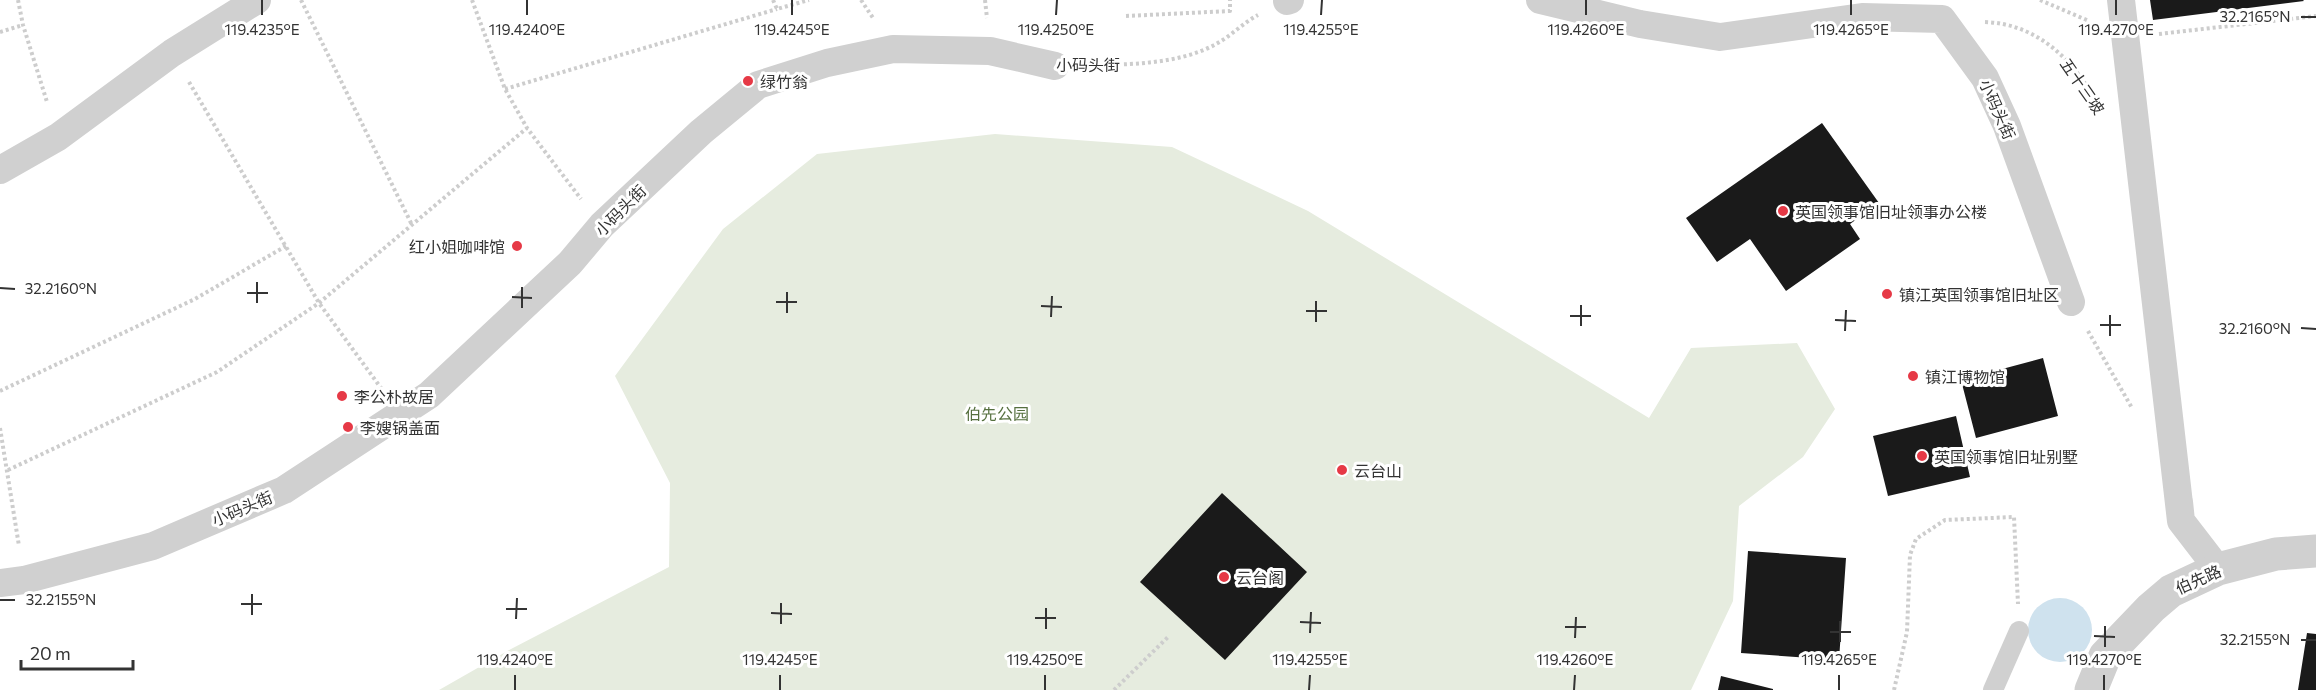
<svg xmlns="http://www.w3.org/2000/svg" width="2316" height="690" font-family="Commissioner,'Noto Sans SC',sans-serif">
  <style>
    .green { fill: #e6ecdf }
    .water { fill: #cfe2ee }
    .building { fill: #1a1a1a }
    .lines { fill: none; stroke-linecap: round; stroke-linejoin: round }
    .path { stroke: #cdcdcd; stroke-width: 4; stroke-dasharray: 3 3; stroke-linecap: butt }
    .service { stroke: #d0d0d0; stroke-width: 20 }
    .pedestrian { stroke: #d0d0d0; stroke-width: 28 }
    .tertiary { stroke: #d0d0d0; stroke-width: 33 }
    .ticks { fill: none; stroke: #333; stroke-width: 2 }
    .poi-dot { fill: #e63946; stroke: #fff; stroke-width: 2 }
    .labels { text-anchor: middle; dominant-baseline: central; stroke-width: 6; stroke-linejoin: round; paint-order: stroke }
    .street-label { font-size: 16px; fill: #333; stroke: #fff }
    .poi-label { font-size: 16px; fill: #333; stroke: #fff; text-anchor: start }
    .park-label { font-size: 16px; fill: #56703f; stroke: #fff }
    .ticks-label { font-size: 15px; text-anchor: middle; fill: #333; stroke: #fff; stroke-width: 6; stroke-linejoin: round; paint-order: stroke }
  </style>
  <rect width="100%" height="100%" fill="#fff"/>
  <path class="green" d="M 995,134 L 1172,147 L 1308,211 L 1649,418 L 1691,348 L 1797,343 L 1835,409 L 1803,457 L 1739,506 L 1733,601 L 1691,690 L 439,690 L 511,649 L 669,567 L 670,483 L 615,376 L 723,229 L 817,154 Z"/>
  <path class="water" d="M2028 630a32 32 0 1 1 64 0a32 32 0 1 1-64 0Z"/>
  <path class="building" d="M 2150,0 L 2303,0 L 2304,1 L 2153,20 Z
    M 1822,123 L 1879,203 L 1850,224 L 1860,239 L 1786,291 L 1750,239 L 1717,262 L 1686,218 Z
    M 2043,358 L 2058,416 L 1976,438 L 1961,380 Z
    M 1956,416 L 1970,477 L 1888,496 L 1873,436 Z
    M 1222,493 L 1307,572 L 1225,660 L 1140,582 Z
    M 1748,551 L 1846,558 L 1839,660 L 1741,653 Z
    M 2307,633 L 2316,634 L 2316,690 L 2298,690 Z
    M 1721,676 L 1773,689 L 1773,690 L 1718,690 Z"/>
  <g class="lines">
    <path class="path" d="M 18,0 L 23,25 L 47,102
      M 301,0 L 412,225
      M 472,0 L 505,89 L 527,128 L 581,199
      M 773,0 L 777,9 L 809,0
      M 861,0 L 873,18
      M 985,0 L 987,18
      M 2040,0 L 2089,21
      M 1126,16 L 1230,11 L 1230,0
      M 1985,22 C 2037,24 2073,59 2097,103
      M 0,32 L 23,25
      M 2159,34 L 2316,16
      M 1088,65 C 1127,65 1181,64 1216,44 C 1231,36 1243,23 1258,15
      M 189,82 L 319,303 L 381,388
      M 505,89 L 777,9
      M 2088,331 L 2132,408
      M 0,391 L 195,299 L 286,246
      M 0,428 L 19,546
      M 8,470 L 217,372 L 319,303 L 527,128
      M 1114,690 L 1168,637
      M 1894,690 L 1907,632 L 1910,555 L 1916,539 L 1945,520 L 2014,517 L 2018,604"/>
    <path class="service" d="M 1993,690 L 2019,631"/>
    <path class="pedestrian" d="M 1540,0 L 1640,24 L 1720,37 L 1862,17 L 1942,19 L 1985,78 L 2007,126 L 2071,302
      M 2121,0 L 2181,521
      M 1287,1 L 1290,0
      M 0,170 L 58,137 L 172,53 L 257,0
      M 2179,502 L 2181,521 L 2218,569
      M 0,583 L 24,580 L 153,546 L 284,490 L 429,395 L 570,263 L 602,225 L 701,132 L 758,85 L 827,63 L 893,49 L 990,51 L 1055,66"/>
    <path class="tertiary" d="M 2091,690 L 2105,656 L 2151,608 L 2171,591 L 2218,569 L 2276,554 L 2316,551"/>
  </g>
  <path class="ticks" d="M 262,15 L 262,0M 527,15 L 527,0M 792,15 L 792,0M 1056,15 L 1057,0M 1321,15 L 1322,0M 1586,15 L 1586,0M 1851,15 L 1851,0M 2116,15 L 2116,0M 2301,17 L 2316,17M 0,288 L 15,289M 247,293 L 268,293M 512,297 L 532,298M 776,302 L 797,302M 257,303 L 257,282M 1041,306 L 1062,307M 522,308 L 522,287M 1306,311 L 1327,311M 787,313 L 787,292M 1570,316 L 1591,316M 1051,317 L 1052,296M 1835,320 L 1856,321M 1316,322 L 1316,301M 2100,325 L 2121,325M 1581,326 L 1581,305M 2301,328 L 2316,329M 1845,331 L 1846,310M 2110,336 L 2110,315M 0,600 L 15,600M 241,604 L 262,604M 506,609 L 527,609M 771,613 L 792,614M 252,615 L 252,594M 1035,618 L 1056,618M 516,619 L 517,598M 1300,622 L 1321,623M 781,624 L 781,603M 1565,627 L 1586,627M 1046,629 L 1046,608M 1830,632 L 1851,632M 1310,633 L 1311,612M 2094,636 L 2115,637M 1575,638 L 1576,617M 2301,640 L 2316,640M 1840,642 L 1840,621M 2105,647 L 2105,626M 515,690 L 515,675M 780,690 L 780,675M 1045,690 L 1045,675M 1309,690 L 1310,675M 1574,690 L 1575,675M 1839,690 L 1839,675M 2104,690 L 2104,675"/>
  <g class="poi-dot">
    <circle cx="748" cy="81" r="6"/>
    <circle cx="1783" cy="211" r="6"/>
    <circle cx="517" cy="246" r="6"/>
    <circle cx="1887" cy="294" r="6"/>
    <circle cx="1913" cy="376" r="6"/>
    <circle cx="342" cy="396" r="6"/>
    <circle cx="348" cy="427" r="6"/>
    <circle cx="1922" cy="456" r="6"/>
    <circle cx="1342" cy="470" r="6"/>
    <circle cx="1224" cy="577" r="6"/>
  </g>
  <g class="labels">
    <g class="street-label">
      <text x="1088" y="64">小码头街</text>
      <text transform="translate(2083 86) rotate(55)">五十三坡</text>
      <text transform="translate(1998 109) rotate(66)">小码头街</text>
      <text transform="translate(620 210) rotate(-45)">小码头街</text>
      <text transform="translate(242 508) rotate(-23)">小码头街</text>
      <text transform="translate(2198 579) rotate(-24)">伯先路</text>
    </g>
    <g class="poi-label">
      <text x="760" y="81">绿竹翁</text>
      <text x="1795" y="211">英国领事馆旧址领事办公楼</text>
      <text x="505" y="246" text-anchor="end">红小姐咖啡馆</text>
      <text x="1899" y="294">镇江英国领事馆旧址区</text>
      <text x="1925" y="376">镇江博物馆</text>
      <text x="354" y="396">李公朴故居</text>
      <text x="360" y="427">李嫂锅盖面</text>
      <text x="1934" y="456">英国领事馆旧址别墅</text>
      <text x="1354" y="470">云台山</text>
      <text x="1236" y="577">云台阁</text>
    </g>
    <g class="park-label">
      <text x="997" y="413">伯先公园</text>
    </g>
  </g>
  <g class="ticks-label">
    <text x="2255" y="22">32.2165°N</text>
    <text x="262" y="35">119.4235°E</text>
    <text x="527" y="35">119.4240°E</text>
    <text x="792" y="35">119.4245°E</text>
    <text x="1056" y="35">119.4250°E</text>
    <text x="1321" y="35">119.4255°E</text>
    <text x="1586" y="35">119.4260°E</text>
    <text x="1851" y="35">119.4265°E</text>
    <text x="2116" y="35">119.4270°E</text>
    <text x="61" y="294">32.2160°N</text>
    <text x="2255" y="334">32.2160°N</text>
    <text x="61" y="605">32.2155°N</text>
    <text x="2255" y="645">32.2155°N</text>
    <text x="515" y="665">119.4240°E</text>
    <text x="780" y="665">119.4245°E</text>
    <text x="1045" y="665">119.4250°E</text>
    <text x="1310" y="665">119.4255°E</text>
    <text x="1575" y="665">119.4260°E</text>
    <text x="1839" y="665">119.4265°E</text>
    <text x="2104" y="665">119.4270°E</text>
  </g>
  <path d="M21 660v9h112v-9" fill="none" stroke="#333333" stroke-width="3"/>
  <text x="30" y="660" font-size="18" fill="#333333" stroke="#ffffff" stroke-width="4.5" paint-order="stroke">20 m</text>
</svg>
